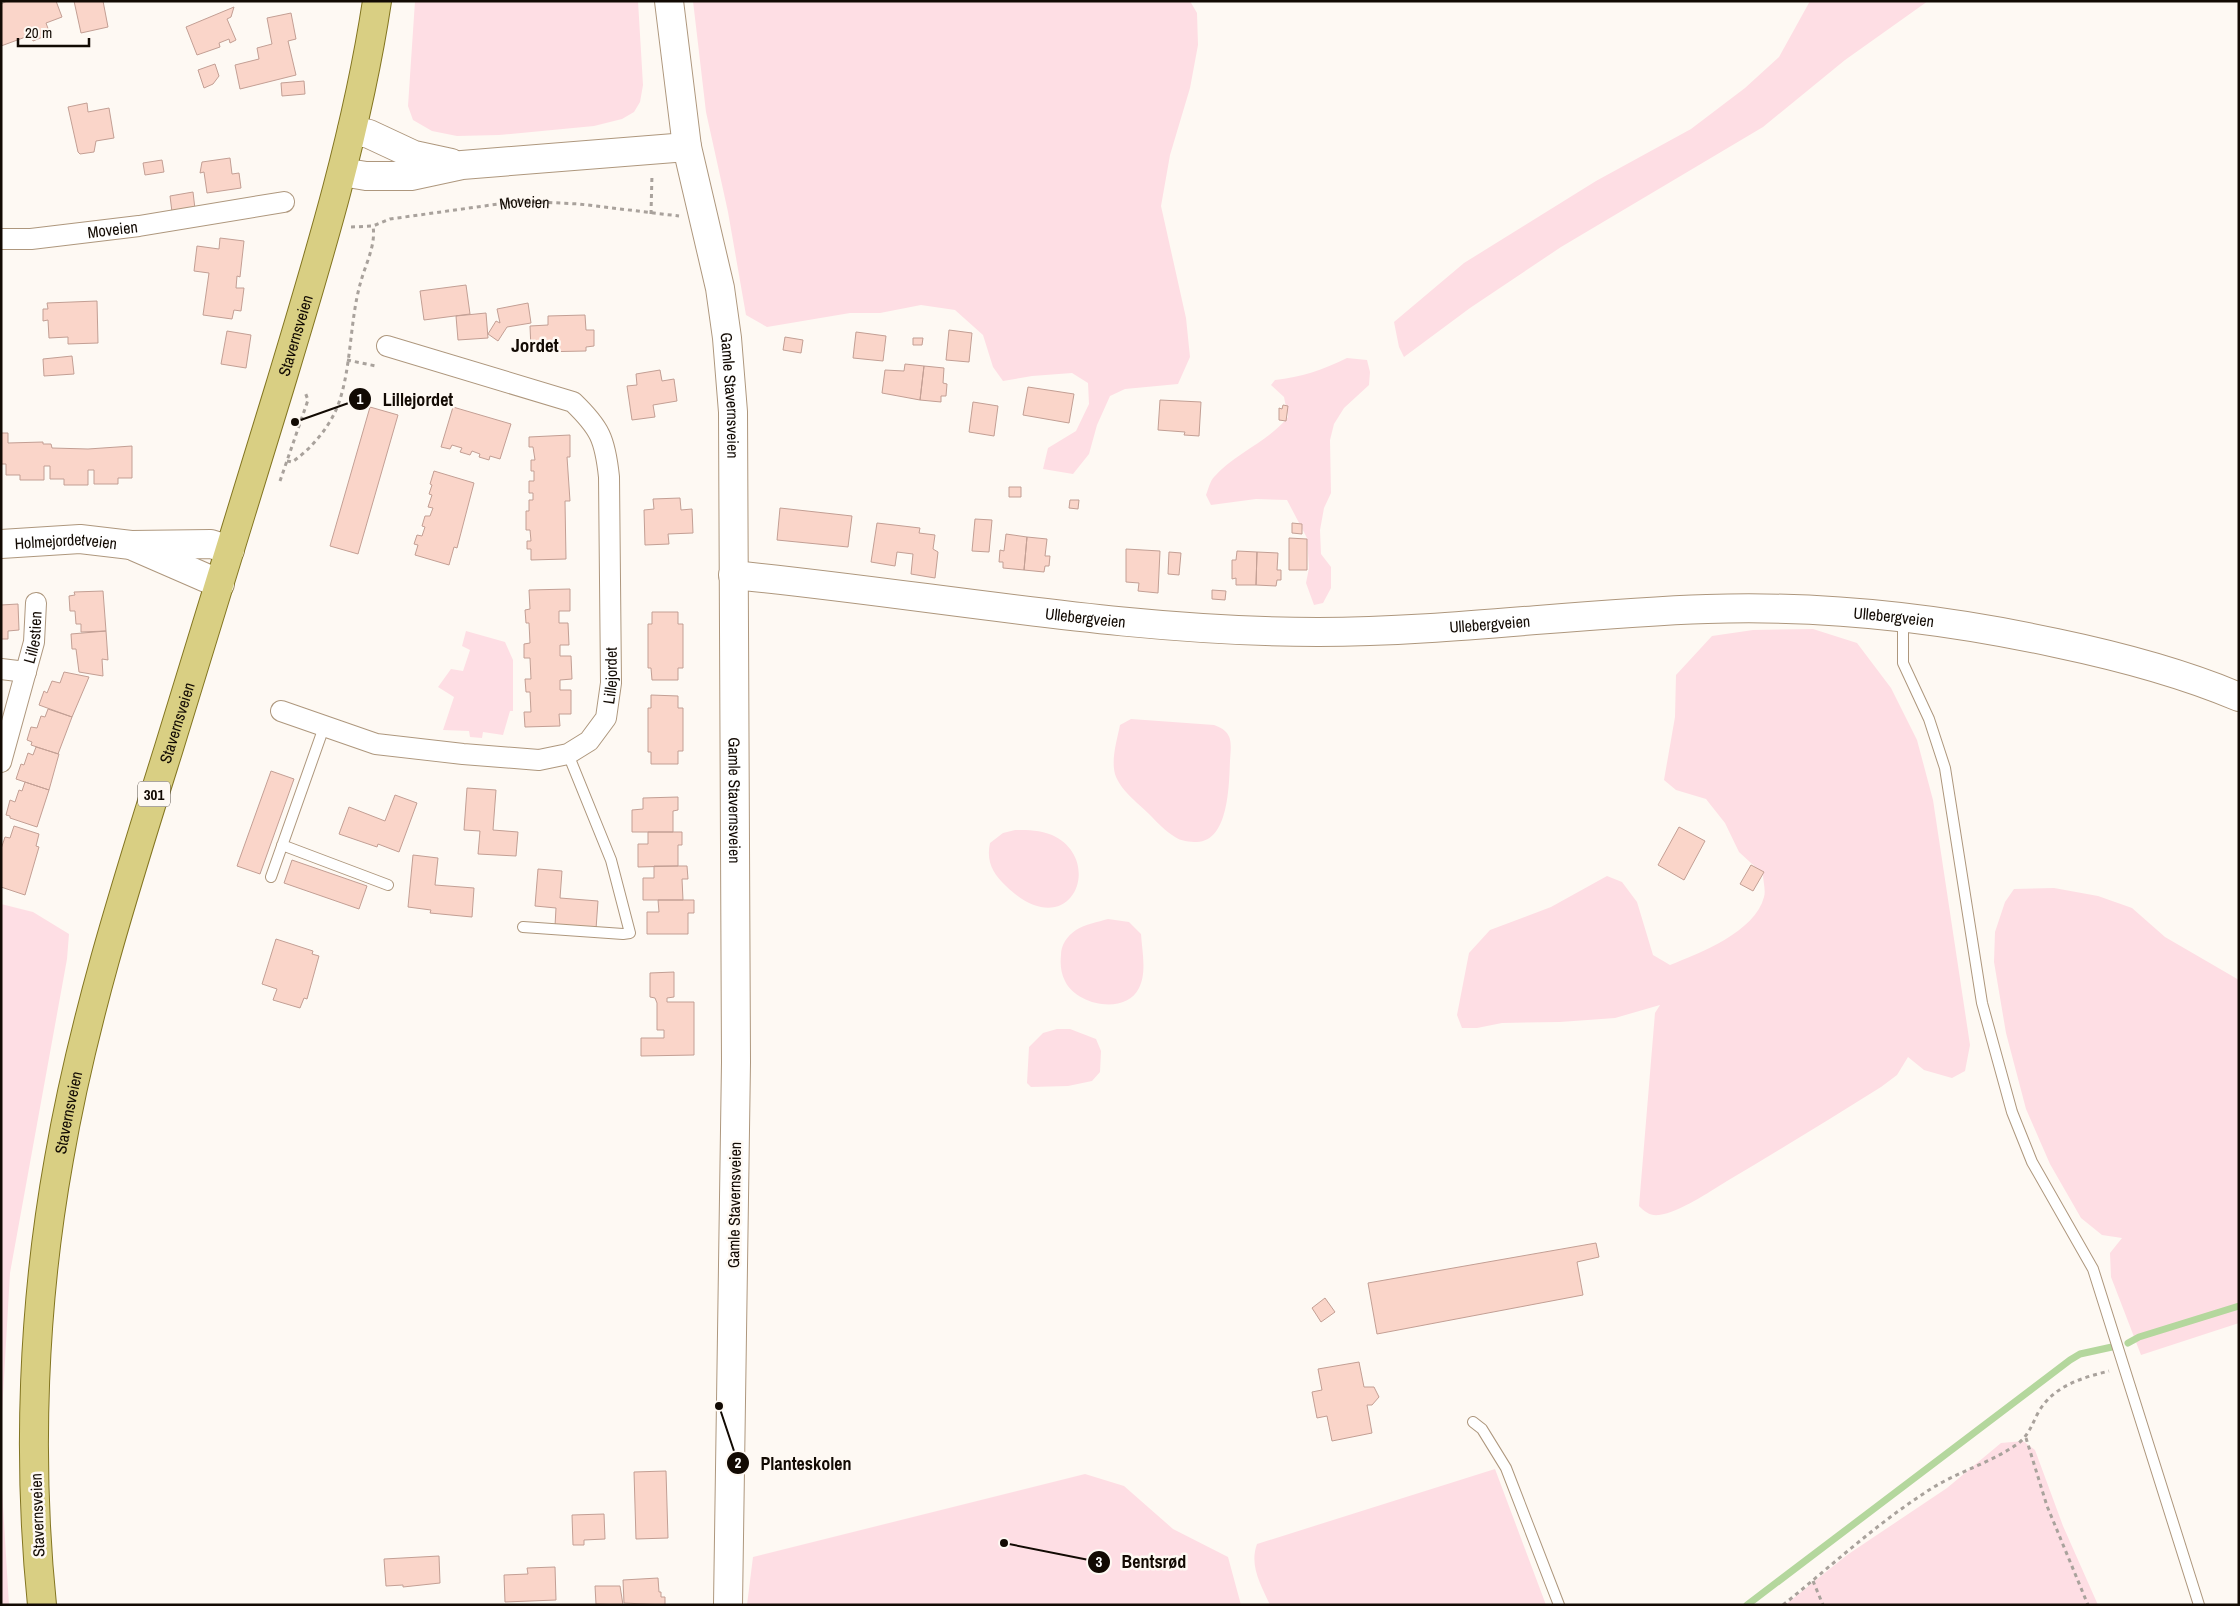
<svg xmlns="http://www.w3.org/2000/svg" width="2240" height="1606" font-family="'Archivo Narrow',sans-serif">
  <style>
    .green { fill: #fedee4 }
    .lines { fill: none; stroke-linecap: round; stroke-linejoin: round }
    .stream { stroke: #b4d79d; stroke-width: 7 }
    .building { fill: #fad5c9; stroke: #c39f94 }
    .lane-casing { stroke: #ae977d; stroke-width: 12 }
    .street-casing { stroke: #ae977d; stroke-width: 22 }
    .secondary-casing { stroke: #ae977d; stroke-width: 30 }
    .primary-casing { stroke: #837521; stroke-width: 30 }
    .path { stroke: #a9a29c; stroke-width: 3; stroke-dasharray: 4 4; stroke-linecap: butt }
    .lane { stroke: #fff; stroke-width: 10 }
    .street { stroke: #fff; stroke-width: 20 }
    .secondary { stroke: #fff; stroke-width: 28 }
    .primary { stroke: #d9cf83; stroke-width: 28 }
    .labels { text-anchor: middle; dominant-baseline: central; stroke-width: 5; stroke-linejoin: round; paint-order: stroke }
    .shield { fill: #fef9f3; stroke: #59524b; stroke-width: 1 }
    .shield-label { font-size: 15px; font-weight: bold; fill: #120a03 }
    .street-label { font-size: 16px; fill: #120a03; stroke: #fef9f3 }
    .quarter-label { font-size: 19px; font-weight: bold; fill: #120a03; stroke: #fef9f3 }
    .leader { fill: none; stroke: #120a03; stroke-width: 2 }
    .callout-dot { fill: #120a03; stroke: #fef9f3; stroke-width: 2 }
    .mark-label { font-size: 15px; text-anchor: middle; font-weight: bold; fill: #fff }
    .callout-label { font-size: 18px; text-anchor: middle; font-weight: bold; fill: #120a03; stroke: #fef9f3; stroke-width: 5; stroke-linejoin: round; paint-order: stroke }
  </style>
  <rect width="100%" height="100%" fill="#fef9f3"/>
  <path class="green" d="M 415,1 L 638,1 L 643,85 L 640,102 L 634,112 L 622,119 L 594,126 L 499,135 L 457,136 L 432,131 L 413,120 L 408,106 Z
    M 693,1 L 1190,1 L 1197,13 L 1198,45 L 1190,88 L 1170,155 L 1161,206 L 1186,318 L 1190,357 L 1178,384 L 1125,389 L 1110,396 L 1097,425 L 1089,454 L 1073,474 L 1043,469 L 1048,448 L 1076,431 L 1089,404 L 1088,383 L 1072,373 L 1032,376 L 1003,381 L 993,367 L 983,335 L 955,310 L 921,305 L 880,313 L 850,313 L 767,327 L 746,315 L 728,212 L 706,112 Z
    M 1810,1 L 1928,1 L 1845,60 L 1763,127 L 1561,247 L 1470,308 L 1404,357 L 1399,347 L 1394,322 L 1464,263 L 1596,181 L 1691,129 L 1745,88 L 1779,57 Z
    M 1347,358 L 1367,360 L 1370,372 L 1369,385 L 1344,408 L 1334,424 L 1330,440 L 1331,493 L 1324,508 L 1320,530 L 1321,554 L 1331,567 L 1331,588 L 1323,603 L 1314,605 L 1306,583 L 1309,568 L 1307,538 L 1287,500 L 1256,499 L 1211,505 L 1206,495 C 1208,490 1210,481 1214,477 C 1235,453 1269,441 1288,417 L 1284,397 L 1271,385 L 1275,380 C 1301,377 1323,370 1347,358 Z
    M 1813,629 L 1857,643 L 1891,688 L 1917,740 L 1933,800 L 1970,1045 L 1965,1071 L 1952,1078 L 1924,1070 L 1908,1057 L 1897,1075 L 1881,1087 C 1830,1119 1779,1150 1727,1181 C 1709,1192 1680,1212 1659,1215 C 1650,1216 1645,1212 1639,1206 L 1655,1013 L 1660,1005 L 1615,1018 L 1560,1022 L 1502,1023 L 1477,1028 L 1462,1028 L 1457,1015 L 1469,953 L 1490,930 L 1551,907 L 1607,876 L 1622,882 L 1637,902 L 1653,955 L 1670,965 C 1700,953 1755,932 1764,897 C 1766,891 1763,881 1763,874 L 1739,852 L 1725,823 L 1706,799 L 1676,790 L 1664,780 L 1675,717 L 1676,675 L 1712,636 L 1753,630 Z
    M 466,631 L 505,642 L 513,660 L 513,711 L 510,711 L 503,735 L 483,732 L 482,738 L 470,737 L 469,731 L 443,730 L 454,697 L 438,687 L 451,669 L 463,671 L 470,650 L 462,646 Z
    M 1131,719 L 1214,725 C 1234,732 1231,743 1230,761 C 1229,784 1229,841 1197,842 C 1190,842 1180,841 1175,837 C 1165,831 1157,822 1149,814 C 1137,802 1120,790 1115,774 C 1111,759 1117,740 1120,725 Z
    M 1015,830 C 1028,830 1040,830 1052,835 C 1107,860 1070,948 1006,886 C 993,874 986,862 990,843 L 1003,833 Z
    M 2054,888 L 2098,896 L 2132,908 L 2165,937 L 2239,980 L 2239,1323 L 2141,1355 L 2111,1277 L 2110,1253 L 2122,1238 L 2102,1235 L 2081,1218 L 2050,1164 L 2026,1109 L 2006,1033 L 1994,962 L 1995,932 L 2005,902 L 2014,889 Z
    M 1,904 L 33,912 L 69,934 L 67,959 L 10,1273 L 1,1430 Z
    M 1108,919 L 1129,922 L 1141,934 C 1142,950 1147,973 1139,988 C 1126,1015 1077,1006 1065,981 C 1061,973 1060,965 1061,955 C 1061,945 1067,936 1076,930 C 1085,924 1098,922 1108,919 Z
    M 1057,1029 L 1070,1029 L 1096,1039 L 1101,1051 L 1100,1072 L 1092,1081 L 1068,1086 L 1031,1087 L 1027,1083 L 1029,1047 L 1043,1033 Z
    M 2023,1441 L 2035,1450 L 2063,1526 L 2098,1605 L 1785,1605 L 1847,1555 L 1947,1488 L 2001,1443 Z
    M 1495,1469 L 1546,1605 L 1270,1605 C 1261,1585 1249,1566 1257,1544 Z
    M 1,1473 L 9,1605 L 1,1605 Z
    M 1085,1474 L 1124,1486 L 1173,1529 L 1228,1557 L 1241,1605 L 747,1605 L 753,1557 Z"/>
  <g class="lines">
    <path class="stream" d="M 2128,1343 L 2139,1337 L 2239,1306
      M 1747,1605 L 2070,1360 L 2080,1354 L 2112,1347"/>
  </g>
  <path class="building" d="M 7,1 L 56,1 L 62,17 L 46,23 L 50,34 L 33,41 L 31,35 L 1,46 L 1,4 Z
    M 74,1 L 103,1 L 108,27 L 81,33 Z
    M 234,7 L 231,17 L 227,19 L 236,40 L 230,43 L 229,39 L 219,43 L 220,47 L 197,55 L 186,27 Z
    M 291,13 L 296,39 L 288,41 L 296,75 L 240,89 L 235,65 L 259,59 L 257,48 L 272,44 L 267,18 Z
    M 215,64 L 219,76 L 213,84 L 204,88 L 198,70 Z
    M 304,81 L 305,94 L 282,96 L 281,83 Z
    M 87,103 L 88,112 L 109,108 L 114,138 L 96,141 L 94,152 L 80,154 L 78,152 L 68,107 Z
    M 230,158 L 232,174 L 239,173 L 241,188 L 207,193 L 204,172 L 200,173 L 202,162 Z
    M 162,160 L 164,172 L 145,175 L 143,163 Z
    M 193,192 L 195,209 L 172,212 L 170,196 Z
    M 220,238 L 244,241 L 240,277 L 237,276 L 236,288 L 244,288 L 241,311 L 234,310 L 232,319 L 203,315 L 209,273 L 194,271 L 197,246 L 219,249 Z
    M 466,285 L 470,314 L 424,320 L 420,291 Z
    M 97,301 L 98,343 L 68,344 L 68,337 L 49,338 L 48,320 L 43,321 L 43,309 L 48,309 L 47,303 Z
    M 528,303 L 531,323 L 507,327 L 498,341 L 488,334 L 496,321 L 500,323 L 497,309 Z
    M 486,313 L 488,338 L 458,340 L 456,316 Z
    M 585,315 L 586,330 L 594,330 L 594,346 L 586,347 L 586,351 L 536,352 L 531,349 L 530,326 L 548,325 L 548,316 Z
    M 949,330 L 972,333 L 969,362 L 946,360 Z
    M 227,331 L 251,335 L 246,368 L 221,364 Z
    M 856,332 L 886,336 L 883,361 L 853,358 Z
    M 785,337 L 803,340 L 801,353 L 783,350 Z
    M 913,338 L 923,338 L 922,345 L 913,345 Z
    M 72,356 L 74,374 L 44,376 L 43,359 Z
    M 905,364 L 924,366 L 920,400 L 882,393 L 885,370 L 904,371 Z
    M 924,366 L 944,368 L 943,383 L 947,384 L 946,396 L 941,396 L 941,402 L 920,400 Z
    M 660,370 L 662,381 L 674,379 L 677,401 L 653,405 L 655,417 L 632,420 L 627,386 L 637,385 L 636,374 Z
    M 1028,387 L 1074,394 L 1069,423 L 1023,415 Z
    M 1160,400 L 1201,402 L 1199,436 L 1184,435 L 1185,432 L 1158,430 Z
    M 973,402 L 998,406 L 994,436 L 969,432 Z
    M 1283,405 L 1288,406 L 1286,421 L 1279,420 L 1279,408 L 1282,409 Z
    M 370,407 L 398,415 L 358,554 L 330,546 Z
    M 453,407 L 511,424 L 500,459 L 490,456 L 489,460 L 479,457 L 480,454 L 472,451 L 470,455 L 460,452 L 462,448 L 452,445 L 450,449 L 441,447 Z
    M 1,433 L 8,433 L 8,443 L 43,442 L 43,444 L 51,444 L 52,448 L 88,449 L 132,446 L 132,478 L 118,478 L 118,484 L 94,484 L 94,470 L 88,470 L 88,485 L 64,485 L 64,479 L 50,479 L 50,466 L 44,466 L 44,480 L 20,480 L 20,475 L 6,475 L 6,464 L 1,464 Z
    M 570,435 L 570,457 L 567,457 L 570,501 L 565,501 L 566,559 L 531,560 L 531,549 L 527,549 L 527,541 L 531,541 L 530,530 L 526,530 L 526,511 L 529,511 L 529,500 L 533,500 L 533,493 L 529,493 L 529,481 L 534,481 L 534,471 L 531,471 L 531,460 L 535,460 L 533,447 L 529,447 L 529,437 Z
    M 434,471 L 474,483 L 457,548 L 454,547 L 449,565 L 415,555 L 418,545 L 414,544 L 417,535 L 422,536 L 425,527 L 422,526 L 425,516 L 430,516 L 433,508 L 428,507 L 432,495 L 429,494 L 432,485 L 430,484 Z
    M 1009,487 L 1021,487 L 1021,497 L 1009,497 Z
    M 680,498 L 681,510 L 692,509 L 693,533 L 668,534 L 669,544 L 645,545 L 644,510 L 654,509 L 653,499 Z
    M 1070,500 L 1079,500 L 1078,509 L 1069,508 Z
    M 780,508 L 852,516 L 848,547 L 777,540 Z
    M 975,519 L 992,520 L 989,552 L 972,551 Z
    M 877,523 L 920,528 L 919,533 L 935,535 L 933,549 L 938,552 L 935,578 L 911,574 L 913,554 L 897,552 L 895,566 L 871,562 Z
    M 1292,523 L 1302,524 L 1302,534 L 1292,533 Z
    M 1006,534 L 1027,537 L 1024,570 L 1003,568 L 1003,562 L 999,562 L 1000,550 L 1004,551 Z
    M 1027,537 L 1047,539 L 1045,556 L 1050,556 L 1049,566 L 1045,566 L 1044,572 L 1024,570 Z
    M 1289,538 L 1307,539 L 1307,570 L 1289,570 Z
    M 1126,549 L 1160,551 L 1158,593 L 1138,591 L 1139,583 L 1126,582 Z
    M 1237,551 L 1257,552 L 1256,585 L 1236,585 L 1236,578 L 1232,579 L 1232,560 L 1236,560 Z
    M 1169,552 L 1181,553 L 1179,575 L 1168,574 Z
    M 1257,552 L 1278,553 L 1277,570 L 1281,570 L 1281,580 L 1277,580 L 1276,586 L 1256,585 Z
    M 570,589 L 570,611 L 559,611 L 559,623 L 568,623 L 569,645 L 560,645 L 560,656 L 571,656 L 572,679 L 560,680 L 560,690 L 571,690 L 571,714 L 559,714 L 560,726 L 525,727 L 524,712 L 531,712 L 530,692 L 526,692 L 525,679 L 531,679 L 530,658 L 524,658 L 524,644 L 530,643 L 529,623 L 526,623 L 525,610 L 530,609 L 529,590 Z
    M 1212,590 L 1226,591 L 1225,600 L 1212,599 Z
    M 103,591 L 106,631 L 81,632 L 81,624 L 76,624 L 75,611 L 70,611 L 69,596 L 75,595 L 74,592 Z
    M 18,604 L 19,630 L 8,631 L 8,639 L 1,639 L 1,642 L 1,605 Z
    M 652,612 L 678,612 L 678,624 L 683,624 L 683,668 L 678,668 L 678,680 L 652,680 L 651,668 L 648,668 L 648,624 L 652,624 Z
    M 106,631 L 108,660 L 102,659 L 103,676 L 79,672 L 76,649 L 72,649 L 71,634 Z
    M 64,672 L 89,677 L 72,717 L 39,705 L 44,691 L 47,693 L 52,681 L 60,683 Z
    M 651,695 L 678,696 L 678,708 L 683,708 L 683,751 L 678,751 L 678,764 L 651,764 L 651,752 L 648,752 L 648,708 L 651,708 Z
    M 48,709 L 72,717 L 58,754 L 31,745 L 32,742 L 27,740 L 31,727 L 37,728 L 41,716 L 45,717 Z
    M 36,747 L 59,754 L 49,790 L 16,779 L 21,764 L 24,765 L 28,753 L 33,755 Z
    M 271,771 L 294,779 L 260,874 L 237,866 Z
    M 25,782 L 49,790 L 37,827 L 10,818 L 10,816 L 6,815 L 10,800 L 15,802 L 19,790 L 22,791 Z
    M 467,788 L 496,790 L 493,830 L 518,832 L 516,856 L 478,854 L 480,831 L 464,830 Z
    M 395,795 L 417,803 L 399,852 L 378,844 L 377,847 L 339,834 L 349,807 L 385,821 Z
    M 678,797 L 678,810 L 673,811 L 673,832 L 632,832 L 632,810 L 643,809 L 643,798 Z
    M 14,826 L 39,834 L 36,846 L 39,847 L 25,895 L 1,887 L 1,849 L 5,837 L 10,838 Z
    M 1679,827 L 1705,841 L 1684,880 L 1658,865 Z
    M 648,832 L 682,832 L 682,845 L 678,845 L 678,866 L 638,867 L 638,844 L 648,844 Z
    M 413,855 L 438,858 L 435,885 L 474,888 L 472,917 L 430,913 L 431,910 L 408,907 Z
    M 292,860 L 367,886 L 359,909 L 284,883 Z
    M 1751,865 L 1764,872 L 1753,891 L 1740,884 Z
    M 654,866 L 687,866 L 688,879 L 682,879 L 683,900 L 643,900 L 643,878 L 654,878 Z
    M 538,869 L 562,871 L 560,898 L 598,901 L 596,929 L 555,926 L 556,908 L 535,906 Z
    M 658,900 L 694,900 L 694,913 L 688,913 L 688,934 L 647,934 L 647,912 L 659,912 Z
    M 276,939 L 313,951 L 312,954 L 319,956 L 307,999 L 304,998 L 300,1008 L 273,1000 L 277,989 L 262,984 Z
    M 674,972 L 674,997 L 667,998 L 667,1002 L 694,1002 L 694,1055 L 641,1056 L 641,1038 L 664,1038 L 664,1030 L 657,1030 L 657,1003 L 655,998 L 650,997 L 650,973 Z
    M 1596,1243 L 1599,1257 L 1577,1262 L 1583,1295 L 1377,1334 L 1368,1283 Z
    M 1325,1298 L 1335,1312 L 1321,1322 L 1312,1308 Z
    M 1359,1362 L 1364,1387 L 1374,1387 L 1379,1397 L 1372,1405 L 1367,1405 L 1372,1433 L 1332,1441 L 1327,1416 L 1317,1418 L 1312,1392 L 1322,1390 L 1318,1369 Z
    M 666,1471 L 668,1538 L 636,1539 L 634,1472 Z
    M 604,1514 L 605,1539 L 584,1540 L 584,1545 L 573,1545 L 572,1515 Z
    M 439,1556 L 440,1583 L 403,1587 L 403,1585 L 386,1586 L 384,1559 Z
    M 555,1567 L 556,1600 L 505,1602 L 504,1575 L 528,1574 L 527,1568 Z
    M 658,1578 L 659,1592 L 661,1592 L 661,1597 L 665,1597 L 665,1605 L 624,1603 L 623,1580 Z
    M 595,1586 L 620,1586 L 623,1605 L 596,1604 Z"/>
  <g class="lines">
    <g class="lane-casing">
      <path id="lane" d="M 1903,618 L 1903,663 L 1929,719 L 1945,768 L 1982,1003 L 2012,1112 L 2032,1162 L 2093,1269 L 2199,1605
        M 282,845 L 388,885
        M 271,877 L 324,727
        M 523,927 L 623,934 L 630,933 L 611,860 L 568,754
        M 1473,1422 L 1482,1429 L 1506,1468 L 1559,1605"/>
    </g>
    <g class="street-casing">
      <g id="street">
        <path id="s2" d="M 1,239 L 31,239 L 139,226 L 284,202"/>
        <path d="M 1,669 L 26,672"/>
        <path id="s3" d="M 281,711 L 376,744 L 463,754 L 539,760 L 568,754 L 589,741 L 606,718 L 611,683 L 609,477 C 605,439 600,428 573,402 L 387,346"/>
        <path id="s4" d="M 1,762 L 34,642 L 36,603"/>
      </g>
    </g>
    <g class="secondary-casing">
      <g id="secondary">
        <path id="s5" d="M 669,1 L 687,147 L 720,288 L 727,338 L 733,412 L 736,1062 L 728,1605"/>
        <path d="M 352,130 L 369,134 L 414,155 L 451,163"/>
        <path d="M 342,172 L 366,176 L 411,176 L 462,165 L 687,147"/>
        <path id="s6" d="M 1,544 L 80,539 L 131,545 L 211,544 L 230,550"/>
        <path d="M 135,547 L 220,584"/>
        <path id="s7" d="M 733,575 C 928,594 1122,632 1318,632 C 1448,632 1577,613 1707,609 C 1824,605 1941,618 2056,643 C 2118,656 2180,672 2239,697"/>
      </g>
    </g>
    <g class="primary-casing">
      <g id="primary">
        <path id="s8" d="M 42,1605 C 27,1458 33,1304 59,1159 C 83,1020 126,885 168,751 C 206,630 243,508 280,386 C 318,260 357,133 377,1"/>
      </g>
    </g>
    <g class="path">
      <path d="M 651,214 L 652,174"/>
      <path id="s1" d="M 351,227 L 373,226 L 390,219 L 520,201 L 579,204 L 679,216"/>
      <path d="M 347,360 L 376,366"/>
      <path d="M 287,461 L 292,462 C 310,450 327,430 336,410 C 352,373 349,321 361,281 C 366,263 376,245 373,226"/>
      <path d="M 280,481 L 308,400 L 305,392"/>
      <path d="M 2026,1438 L 2047,1506 L 2088,1605"/>
      <path d="M 1813,1581 L 1823,1605"/>
      <path d="M 1783,1605 C 1830,1567 1875,1525 1926,1492 C 1954,1473 1988,1464 2016,1445 C 2029,1436 2032,1424 2039,1411 C 2055,1385 2082,1378 2109,1371"/>
    </g>
    <use href="#lane" class="lane"/>
    <use href="#street" class="street"/>
    <use href="#secondary" class="secondary"/>
    <use href="#primary" class="primary"/>
  </g>
  <g class="labels">
    <rect class="shield" x="138" y="781.5" width="32" height="25" rx="4"/>
    <g class="shield-label">
      <text x="154" y="794">301</text>
    </g>
    <g class="street-label">
      <text stroke="none"><textPath href="#s1" startOffset="176">Moveien</textPath></text>
      <text stroke="none"><textPath href="#s2" startOffset="112">Moveien</textPath></text>
      <text stroke="none"><textPath href="#s8" startOffset="1305">Stavernsveien</textPath></text>
      <text stroke="none"><textPath href="#s5" startOffset="400">Gamle Stavernsveien</textPath></text>
      <text stroke="none"><textPath href="#s6" startOffset="65">Holmejordetveien</textPath></text>
      <text stroke="none"><textPath href="#s7" startOffset="355">Ullebergveien</textPath></text>
      <text stroke="none"><textPath href="#s7" startOffset="1165">Ullebergveien</textPath></text>
      <text stroke="none"><textPath href="#s7" startOffset="760">Ullebergveien</textPath></text>
      <text stroke="none"><textPath href="#s4" startOffset="129">Lillestien</textPath></text>
      <text stroke="none"><textPath href="#s3" startOffset="390">Lillejordet</textPath></text>
      <text stroke="none"><textPath href="#s8" startOffset="900">Stavernsveien</textPath></text>
      <text stroke="none"><textPath href="#s5" startOffset="805">Gamle Stavernsveien</textPath></text>
      <text stroke="none"><textPath href="#s8" startOffset="495">Stavernsveien</textPath></text>
      <text transform="translate(734 1205) rotate(-89)">Gamle Stavernsveien</text>
      <text transform="translate(37 1515) rotate(-92)">Stavernsveien</text>
    </g>
    <g class="quarter-label">
      <text x="535" y="345">Jordet</text>
    </g>
  </g>
  <path class="leader" d="M295 422L360 399M719 1406L738 1463M1004 1543L1099 1562"/>
  <g class="callout-dot">
    <circle cx="295" cy="422" r="5"/>
    <circle cx="719" cy="1406" r="5"/>
    <circle cx="1004" cy="1543" r="5"/>
    <circle cx="360" cy="399" r="12"/>
    <circle cx="738" cy="1463" r="12"/>
    <circle cx="1099" cy="1562" r="12"/>
  </g>
  <g class="mark-label">
    <text x="360" y="404">1</text>
    <text x="738" y="1468">2</text>
    <text x="1099" y="1567">3</text>
  </g>
  <g class="callout-label">
    <text x="418" y="406">Lillejordet</text>
    <text x="806" y="1470">Planteskolen</text>
    <text x="1154" y="1568">Bentsrød</text>
  </g>
  <rect width="2240" height="1606" fill="none" stroke="#120a03" stroke-width="5"/>
  <path d="M18 38v8h71v-8" fill="none" stroke="#120a03" stroke-width="2.5"/>
  <text x="25" y="38" font-size="15" fill="#120a03" stroke="#fef9f3" stroke-width="4" paint-order="stroke">20 m</text>
</svg>
